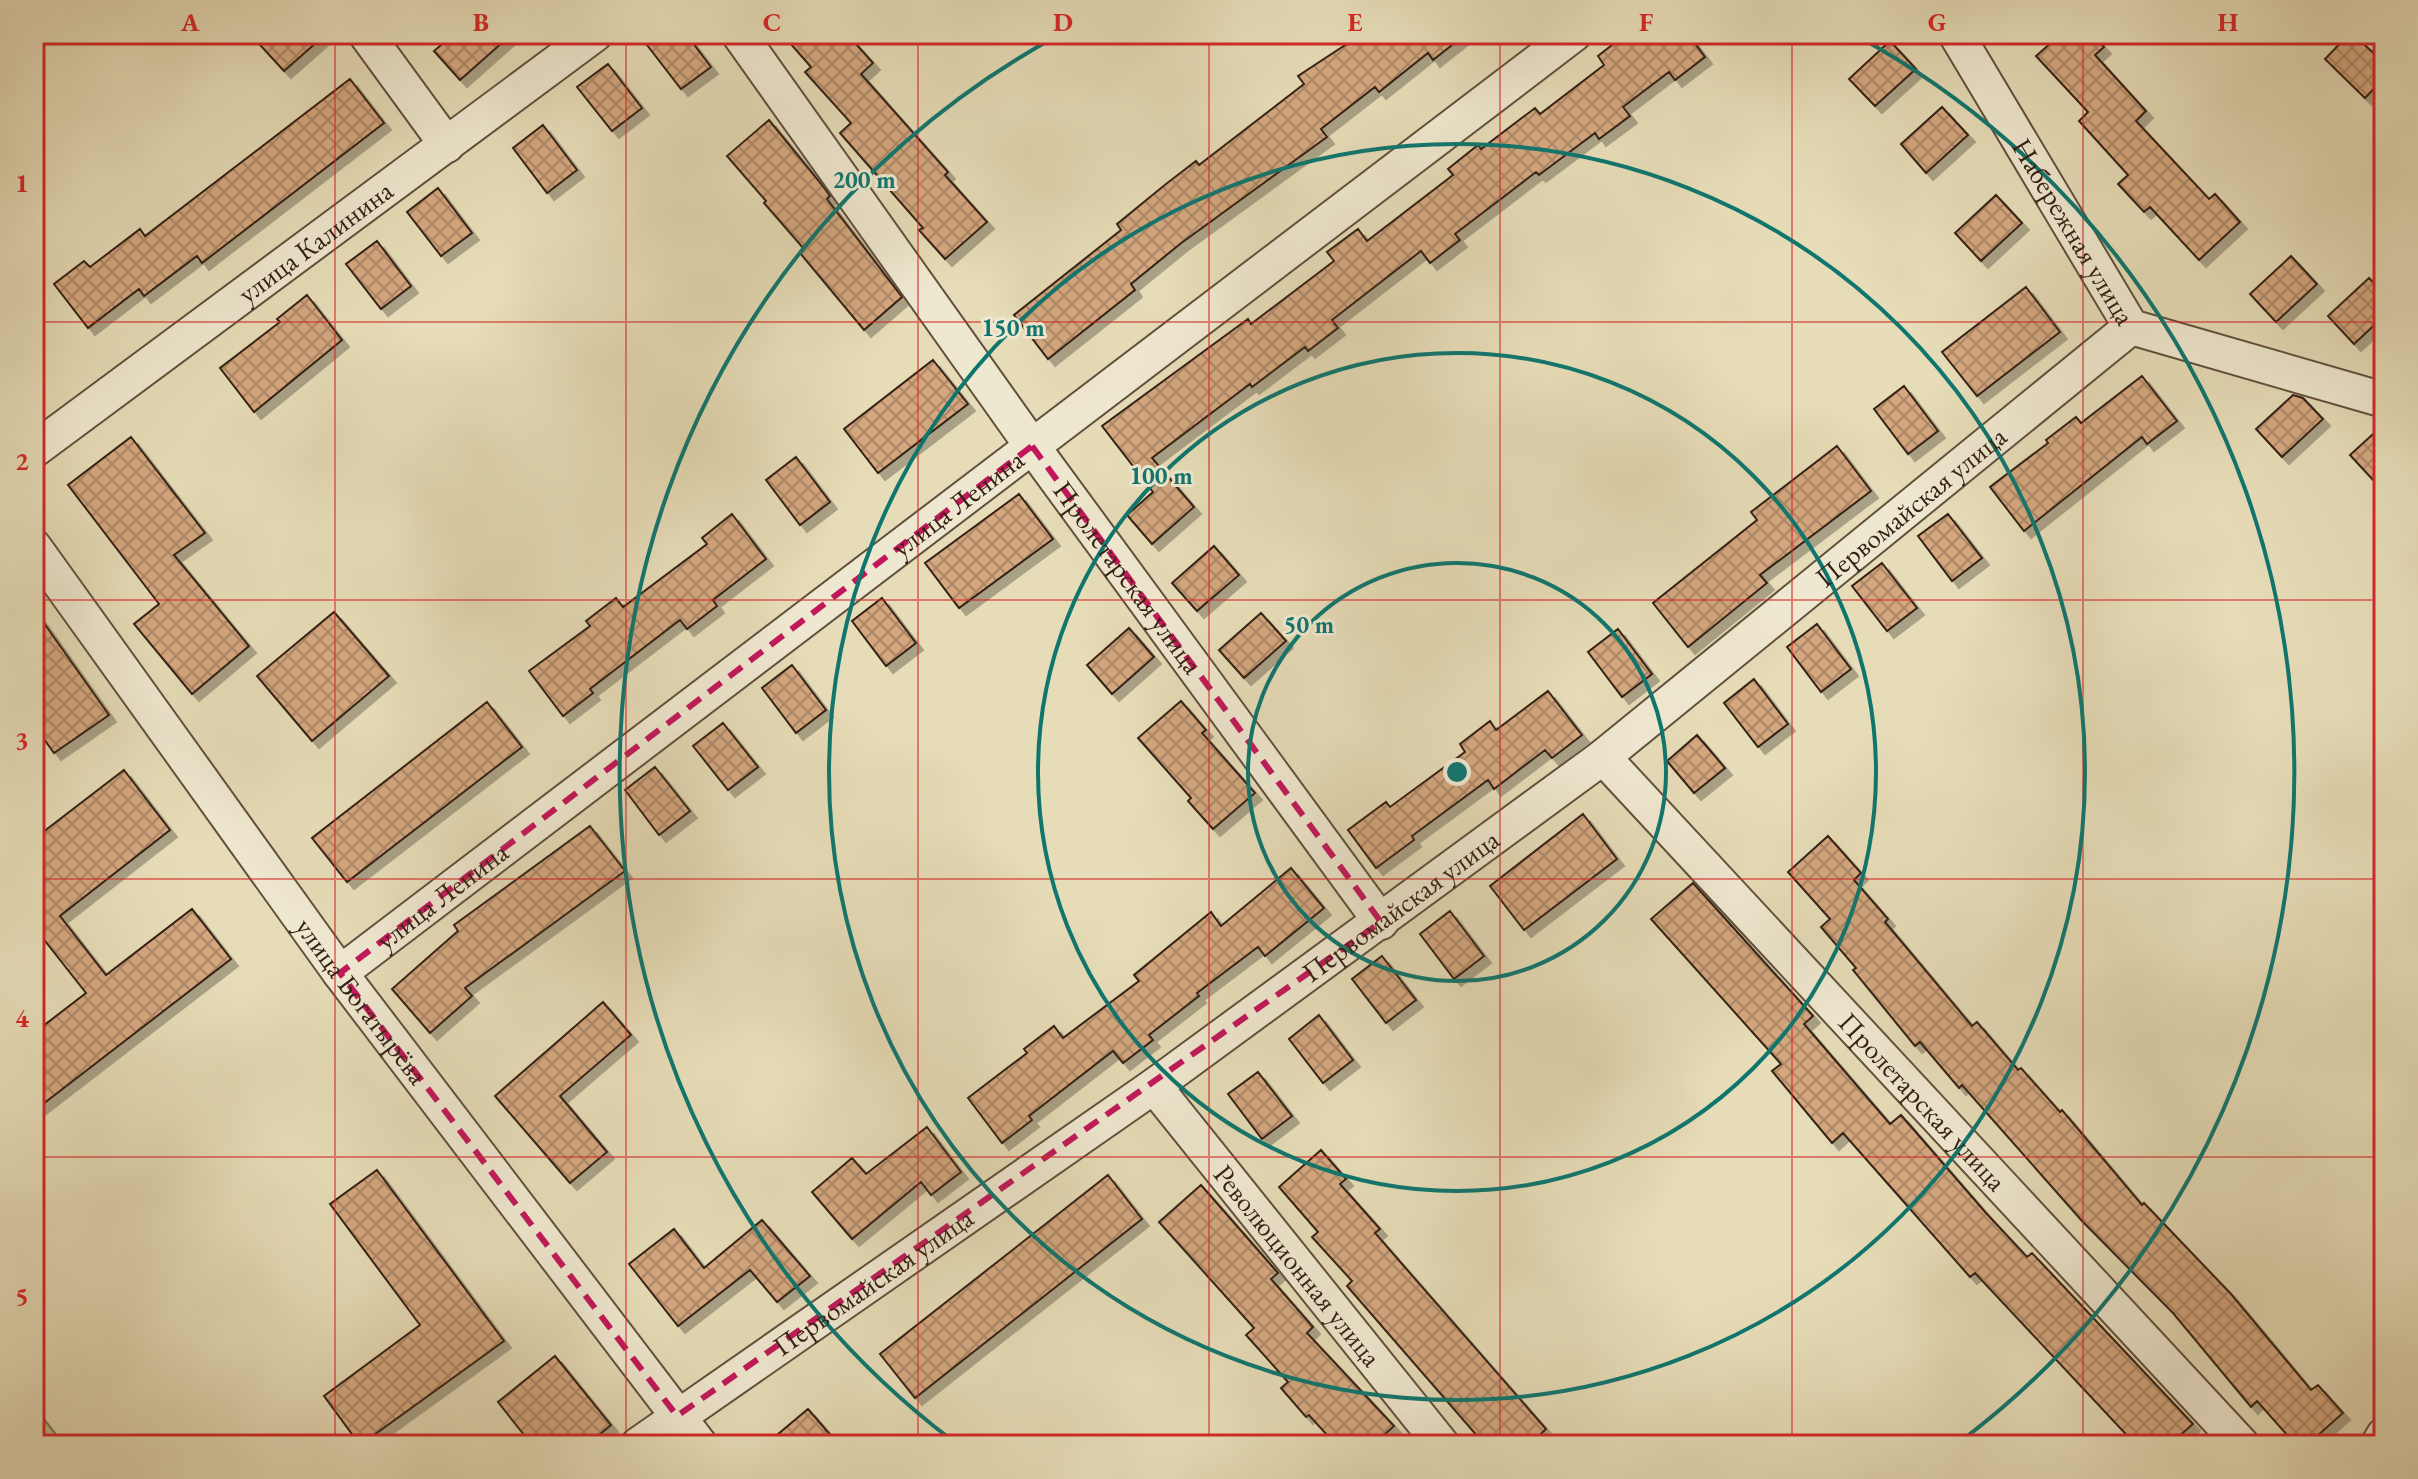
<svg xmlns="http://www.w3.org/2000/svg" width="2418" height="1479" font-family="'EB Garamond',serif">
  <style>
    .park { fill: url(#park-dots); stroke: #767051; stroke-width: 2 }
    .building { fill: url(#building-cross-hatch); stroke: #352115; stroke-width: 2; filter: url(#shadow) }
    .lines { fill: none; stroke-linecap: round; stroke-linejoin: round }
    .street-casing { stroke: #61503e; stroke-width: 38 }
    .street { stroke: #efe8d0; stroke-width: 34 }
    .marked { fill: none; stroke: #c2185b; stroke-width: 6; stroke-dasharray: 16 10; stroke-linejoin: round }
    .grid { fill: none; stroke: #d62828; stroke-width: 2; stroke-opacity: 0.55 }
    .ring { fill: none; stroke: #0f766e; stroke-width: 4 }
    .labels { text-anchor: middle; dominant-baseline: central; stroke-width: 6; stroke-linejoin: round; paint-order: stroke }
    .street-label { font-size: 28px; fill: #352115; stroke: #efe8d0 }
    .centre { fill: #0f766e; stroke: #efe8d0; stroke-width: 4 }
    .ring-label { font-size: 24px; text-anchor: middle; font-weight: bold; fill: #0f766e; stroke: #efe8d0; stroke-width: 6; stroke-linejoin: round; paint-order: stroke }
    .neatline { fill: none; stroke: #d62828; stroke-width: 3 }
    .grid-label { font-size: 26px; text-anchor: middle; font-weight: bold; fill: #d62828 }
  </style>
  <defs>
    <pattern id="park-dots" width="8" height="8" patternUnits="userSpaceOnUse" patternTransform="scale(2)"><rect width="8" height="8" fill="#b6c08d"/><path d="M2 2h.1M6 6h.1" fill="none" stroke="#959c72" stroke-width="1.8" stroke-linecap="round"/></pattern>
    <pattern id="building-cross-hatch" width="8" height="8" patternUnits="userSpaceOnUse" patternTransform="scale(2)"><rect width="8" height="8" fill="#d4a77f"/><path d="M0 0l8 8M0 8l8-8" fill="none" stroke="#ad8867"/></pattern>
    <filter id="shadow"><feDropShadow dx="7" dy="7" stdDeviation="0" flood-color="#0004"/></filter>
  </defs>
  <rect width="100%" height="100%" fill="#e6dcb7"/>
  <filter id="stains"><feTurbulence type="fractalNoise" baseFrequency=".0025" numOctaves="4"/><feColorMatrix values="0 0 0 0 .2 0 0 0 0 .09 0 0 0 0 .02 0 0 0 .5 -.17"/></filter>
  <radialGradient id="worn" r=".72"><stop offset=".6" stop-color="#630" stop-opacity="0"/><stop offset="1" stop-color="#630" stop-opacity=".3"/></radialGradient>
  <path class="park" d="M 34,1406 L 64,1445 L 34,1445 Z"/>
  <path class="building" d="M 250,34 L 326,34 L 284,71 Z
    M 454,34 L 512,34 L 460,80 L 434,51 Z
    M 661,34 L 686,34 L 711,67 L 681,89 L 647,45 Z
    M 782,34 L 847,34 L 873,63 L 861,74 L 948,172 L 945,175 L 987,222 L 945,259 L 919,230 L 923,228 L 840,133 L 851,123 L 805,72 L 811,67 Z
    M 1362,34 L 1466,34 L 1433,60 L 1428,53 L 1379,92 L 1375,87 L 1321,129 L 1327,137 L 1180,244 L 1131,284 L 1135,290 L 1048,359 L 1014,315 L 1121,230 L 1117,224 L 1166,184 L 1196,161 L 1199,165 L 1304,84 L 1298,76 Z
    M 1626,34 L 1688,34 L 1705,57 L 1675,80 L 1669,72 L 1623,107 L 1630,116 L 1599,139 L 1595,133 L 1539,175 L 1536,172 L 1455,234 L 1460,240 L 1430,263 L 1421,251 L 1332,320 L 1338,328 L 1308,351 L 1305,347 L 1252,387 L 1250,384 L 1152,458 L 1194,507 L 1152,544 L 1127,515 L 1153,492 L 1102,426 L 1248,319 L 1251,324 L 1334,261 L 1327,252 L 1358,229 L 1367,241 L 1453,175 L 1448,169 L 1478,145 L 1481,149 L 1535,108 L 1540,114 L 1604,65 L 1598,56 Z
    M 2061,34 L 2092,34 L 2104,47 L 2095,55 L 2146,111 L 2136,121 L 2209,199 L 2215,194 L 2240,222 L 2199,260 L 2150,207 L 2144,212 L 2118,184 L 2128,175 L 2079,121 L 2088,112 L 2036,56 Z
    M 2349,34 L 2353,34 L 2384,63 L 2384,78 L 2365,98 L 2325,59 Z
    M 1890,41 L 1916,69 L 1875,106 L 1849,79 Z
    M 608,64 L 642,108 L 612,131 L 577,87 Z
    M 350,79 L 384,123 L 202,263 L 197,256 L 144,296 L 139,289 L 88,328 L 54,284 L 84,261 L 90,267 L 140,229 L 145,236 Z
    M 1942,107 L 1968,135 L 1926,173 L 1901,144 Z
    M 769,120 L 822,185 L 830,196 L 827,199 L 902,297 L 864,330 L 800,253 L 804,249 L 764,203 L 766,201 L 727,156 Z
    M 543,125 L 577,170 L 547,193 L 513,148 Z
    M 438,188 L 472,233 L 441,256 L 407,212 Z
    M 1996,195 L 2022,223 L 1981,261 L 1955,233 Z
    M 377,241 L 411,286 L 381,309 L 346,264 Z
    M 2291,256 L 2317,284 L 2276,322 L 2250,294 Z
    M 2369,278 L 2384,294 L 2384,316 L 2354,344 L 2328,316 Z
    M 2026,287 L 2060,332 L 1977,396 L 1942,352 Z
    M 307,295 L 342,340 L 254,412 L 220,368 L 280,322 L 277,319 Z
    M 933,360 L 968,404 L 878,473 L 844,429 Z
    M 2142,376 L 2177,421 L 2147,444 L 2142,437 L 2024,531 L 1990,487 L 2048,443 L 2046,440 L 2076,417 L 2081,423 Z
    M 1904,386 L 1938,431 L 1908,454 L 1874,409 Z
    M 2293,395 L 2303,398 L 2323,419 L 2282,457 L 2256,429 Z
    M 2384,424 L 2384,492 L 2350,455 Z
    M 131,437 L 205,533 L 174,555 L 249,646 L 192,694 L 134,624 L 159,604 L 68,485 Z
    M 1837,446 L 1871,491 L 1760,575 L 1767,583 L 1688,647 L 1653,603 L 1757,520 L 1751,512 Z
    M 796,457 L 830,502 L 800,525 L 766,480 Z
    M 1019,494 L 1053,539 L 959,608 L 925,563 Z
    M 732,514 L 766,559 L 713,600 L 717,606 L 687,629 L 680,620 L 590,689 L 593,693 L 563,716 L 529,671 L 590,626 L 586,621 L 616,598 L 623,607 L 707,544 L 702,538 Z
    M 1948,514 L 1982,558 L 1952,581 L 1918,536 Z
    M 1214,546 L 1239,575 L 1197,611 L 1172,583 Z
    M 1882,563 L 1917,608 L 1887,631 L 1852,586 Z
    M 882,598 L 916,643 L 886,666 L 852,621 Z
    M 34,609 L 109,715 L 54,753 L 34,725 Z
    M 334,612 L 389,676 L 312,741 L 257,676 Z
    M 1261,613 L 1286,641 L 1244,678 L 1219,650 Z
    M 1817,624 L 1851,669 L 1821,692 L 1787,647 Z
    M 1129,628 L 1154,657 L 1112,694 L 1087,665 Z
    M 1618,629 L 1652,674 L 1622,697 L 1588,652 Z
    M 792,665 L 826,710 L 796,733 L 762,688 Z
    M 1754,679 L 1788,724 L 1758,747 L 1724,703 Z
    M 1548,691 L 1582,735 L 1552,758 L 1545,750 L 1494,789 L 1488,780 L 1412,836 L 1414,840 L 1376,868 L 1348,830 L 1386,802 L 1390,807 L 1465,752 L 1460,744 L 1490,721 L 1496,730 Z
    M 1181,701 L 1206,730 L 1202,733 L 1255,793 L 1213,829 L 1188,801 L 1191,798 L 1138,738 Z
    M 487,702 L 522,747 L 347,882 L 312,838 Z
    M 723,723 L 758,767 L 728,790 L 693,746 Z
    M 1697,735 L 1725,768 L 1694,793 L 1667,761 Z
    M 655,767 L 690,811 L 659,835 L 625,790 Z
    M 124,770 L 170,830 L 60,916 L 106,975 L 192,909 L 231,959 L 34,1111 L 34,1033 L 86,993 L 34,927 L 34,839 Z
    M 1583,814 L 1617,859 L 1524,930 L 1490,886 Z
    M 590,826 L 625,871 L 465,988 L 472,996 L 430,1033 L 392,989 L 458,931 L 454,925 Z
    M 1828,836 L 1861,873 L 1854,880 L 1888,919 L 1885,922 L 1972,1026 L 1977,1022 L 2018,1070 L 2021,1068 L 2060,1112 L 2062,1110 L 2142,1205 L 2144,1203 L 2231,1294 L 2311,1390 L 2318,1385 L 2343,1413 L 2307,1445 L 2296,1445 L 2257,1401 L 2251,1407 L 2173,1313 L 2082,1221 L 1962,1085 L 1959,1088 L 1920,1042 L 1915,1046 L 1853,970 L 1856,968 L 1821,927 L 1830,919 L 1788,872 Z
    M 1291,868 L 1324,908 L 1265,956 L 1258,947 L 1197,993 L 1199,996 L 1149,1035 L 1153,1040 L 1123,1063 L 1113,1051 L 1029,1116 L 1032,1120 L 1002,1143 L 968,1098 L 1027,1053 L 1024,1049 L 1054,1026 L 1063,1038 L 1139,981 L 1134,975 L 1211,912 L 1221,926 Z
    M 1693,883 L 1813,1016 L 1804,1024 L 1890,1124 L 1901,1115 L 1986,1213 L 2027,1257 L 2032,1253 L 2193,1424 L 2169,1445 L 2136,1445 L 1975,1273 L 1970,1277 L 1843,1133 L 1832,1143 L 1772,1071 L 1781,1064 L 1651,919 Z
    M 1450,911 L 1484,956 L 1454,979 L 1420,934 Z
    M 1382,956 L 1416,1000 L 1386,1023 L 1352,979 Z
    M 603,1002 L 631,1035 L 560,1096 L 607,1152 L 570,1183 L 495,1096 Z
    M 1319,1015 L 1353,1060 L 1323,1083 L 1289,1039 Z
    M 1258,1072 L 1292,1116 L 1262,1139 L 1228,1094 Z
    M 927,1127 L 961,1172 L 931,1195 L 921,1182 L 852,1239 L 812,1192 L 852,1158 L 866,1174 Z
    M 1321,1150 L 1346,1179 L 1340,1184 L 1380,1229 L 1375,1233 L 1546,1429 L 1529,1445 L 1485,1445 L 1347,1286 L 1352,1281 L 1312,1237 L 1318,1232 L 1279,1187 Z
    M 377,1170 L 504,1341 L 360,1445 L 324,1396 L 420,1325 L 330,1204 Z
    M 1108,1175 L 1142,1219 L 915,1398 L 880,1354 Z
    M 1201,1185 L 1278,1273 L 1271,1279 L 1313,1327 L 1307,1333 L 1394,1426 L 1373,1445 L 1336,1445 L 1309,1415 L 1306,1417 L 1281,1388 L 1288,1382 L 1246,1335 L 1254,1328 L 1159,1222 Z
    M 762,1220 L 810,1276 L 777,1302 L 750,1270 L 678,1326 L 629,1264 L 674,1229 L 704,1268 Z
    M 555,1356 L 611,1425 L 587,1445 L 532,1445 L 498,1402 Z
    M 808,1409 L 839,1445 L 765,1445 Z"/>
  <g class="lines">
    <g class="street-casing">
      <g id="street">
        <path d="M 366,34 L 447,145"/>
        <path id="s1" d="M 739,34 L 1032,446 L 1381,922"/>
        <path id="s2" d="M 1956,34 L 2131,327 L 2384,400"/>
        <path id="s3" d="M 34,450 L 595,34"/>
        <path id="s4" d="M 34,547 L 340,973 L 700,1445"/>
        <path id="s5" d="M 1603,757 L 2242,1445"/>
        <path id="s6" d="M 340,973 L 1574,34"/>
        <path id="s7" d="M 1154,1086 L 1442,1445"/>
        <path id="s8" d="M 638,1445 L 1154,1086 L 1603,757 L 2131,327"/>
        <path d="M 2378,1445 L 2384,1435"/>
      </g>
    </g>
    <use href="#street" class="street"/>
  </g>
  <path class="marked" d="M 1032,446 L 1381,922 L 677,1416 L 340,973 Z"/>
  <path class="grid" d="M 335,34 L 335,1445M 626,34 L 626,1445M 918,34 L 918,1445M 1209,34 L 1209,1445M 1500,34 L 1500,1445M 1792,34 L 1792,1445M 2083,34 L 2083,1445M 34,322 L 2384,322M 34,600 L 2384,600M 34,879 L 2384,879M 34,1157 L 2384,1157"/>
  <g class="ring">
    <circle cx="1457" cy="772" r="209"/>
    <circle cx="1457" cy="772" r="419"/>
    <circle cx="1457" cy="772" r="628"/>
    <path d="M953 1441A838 838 0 0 1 1057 36M1857 36A838 838 0 0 1 1961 1441"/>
  </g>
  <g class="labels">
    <g class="street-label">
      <text stroke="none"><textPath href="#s2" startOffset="230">Набережная улица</textPath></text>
      <text stroke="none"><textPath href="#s3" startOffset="350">улица Калинина</textPath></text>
      <text stroke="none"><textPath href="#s6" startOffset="776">улица Ленина</textPath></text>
      <text stroke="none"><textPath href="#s8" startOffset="1582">Первомайская улица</textPath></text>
      <text stroke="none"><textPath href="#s1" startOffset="668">Пролетарская улица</textPath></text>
      <text stroke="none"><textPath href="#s6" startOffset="128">улица Ленина</textPath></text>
      <text stroke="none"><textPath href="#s8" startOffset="934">Первомайская улица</textPath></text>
      <text stroke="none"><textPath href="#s4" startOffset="560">улица Богатырёва</textPath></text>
      <text stroke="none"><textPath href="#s5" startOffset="470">Пролетарская улица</textPath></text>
      <text stroke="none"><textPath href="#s7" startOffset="230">Революционная улица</textPath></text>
      <text stroke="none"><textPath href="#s8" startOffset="286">Первомайская улица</textPath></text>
    </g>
  </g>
  <circle cx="1457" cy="772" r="12" class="centre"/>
  <g class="ring-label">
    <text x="864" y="188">200 m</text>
    <text x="1013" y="336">150 m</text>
    <text x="1161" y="484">100 m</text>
    <text x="1309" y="633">50 m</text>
  </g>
  <rect width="2418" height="1479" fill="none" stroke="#e6dcb7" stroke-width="88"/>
  <rect x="44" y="44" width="2330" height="1391" class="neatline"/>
  <g class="grid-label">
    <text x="190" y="31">A</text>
    <text x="481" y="31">B</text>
    <text x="772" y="31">C</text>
    <text x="1063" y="31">D</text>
    <text x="1355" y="31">E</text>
    <text x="1646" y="31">F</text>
    <text x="1937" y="31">G</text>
    <text x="2228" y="31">H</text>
    <text x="22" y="192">1</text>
    <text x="22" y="470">2</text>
    <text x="22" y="749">3</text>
    <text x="22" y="1027">4</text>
    <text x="22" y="1305">5</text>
  </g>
  <rect width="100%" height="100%" filter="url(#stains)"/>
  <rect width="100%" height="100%" fill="url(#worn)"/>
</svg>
